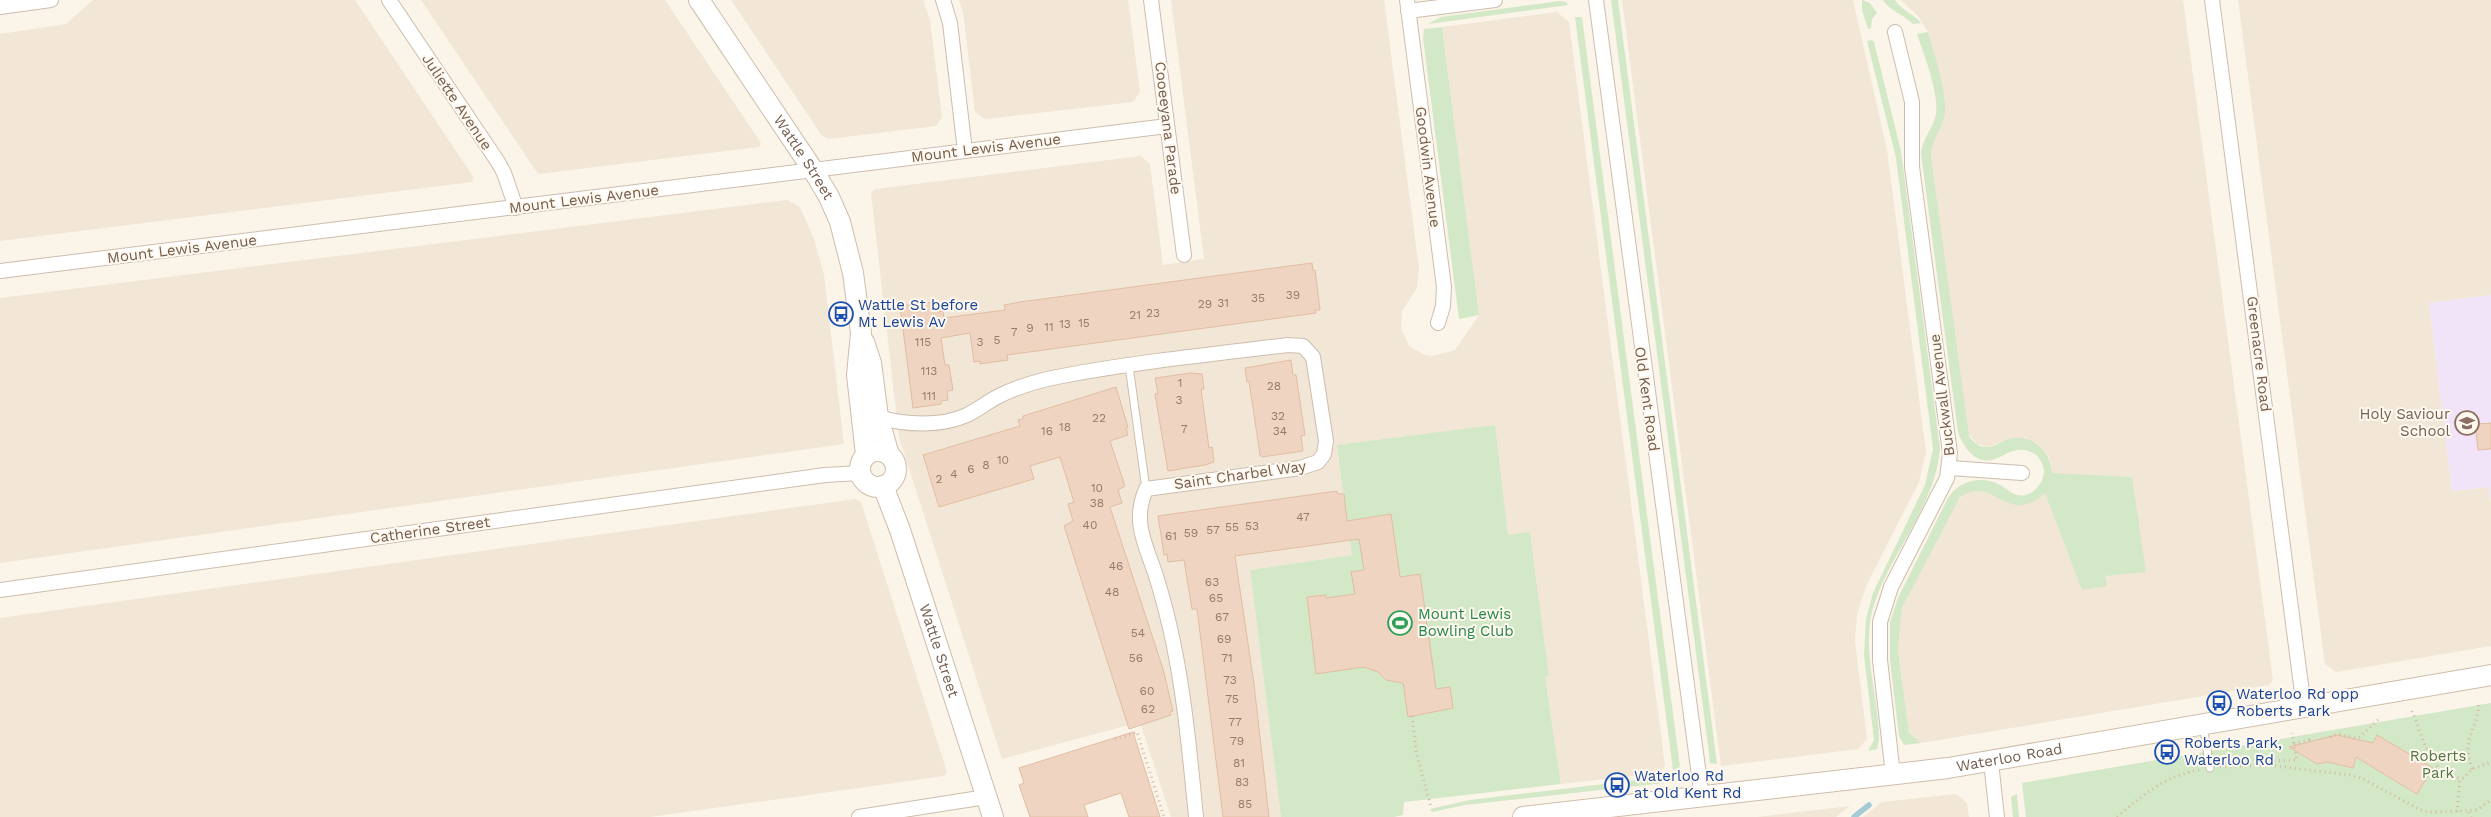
<svg xmlns="http://www.w3.org/2000/svg" width="2491" height="817" font-family="'Work Sans',sans-serif">
  <style>
    .residential { fill: #f2e7d6 }
    .education { fill: #f1e4f8 }
    .green { fill: #d3e8c6 }
    .lines { fill: none; stroke-linecap: round; stroke-linejoin: round }
    .stream { stroke: #a4cbd5; stroke-width: 5.5 }
    .building { fill: #efd5c1; stroke: #e1bda2 }
    .lane-casing { stroke: #cdbdae; stroke-width: 9 }
    .street-casing { stroke: #cdbdae; stroke-width: 16 }
    .secondary-casing { stroke: #cfbdac; stroke-width: 22 }
    .path { stroke: #d4b9a4; stroke-width: 3; stroke-dasharray: 1 4; stroke-linecap: butt }
    .lane { stroke: #fff; stroke-width: 7 }
    .street { stroke: #fff; stroke-width: 14 }
    .secondary { stroke: #fff; stroke-width: 20 }
    .labels { text-anchor: middle; dominant-baseline: central; stroke-width: 4; stroke-linejoin: round; paint-order: stroke }
    .number-label { font-size: 12px; fill: #937b6a }
    .street-label { font-size: 15px; fill: #745d4d; stroke: #fef8ee }
    .transit-label { font-size: 15px; fill: #164399; stroke: #fef8ee; text-anchor: start }
    .education-label { font-size: 15px; fill: #785e54; stroke: #fef8ee; text-anchor: end }
    .leisure-label { font-size: 15px; fill: #27864d; stroke: #fef8ee; text-anchor: start }
    .park-label { font-size: 15px; fill: #527845; stroke: #fef8ee }
  </style>
  <rect width="100%" height="100%" fill="#fbf4e8"/>
  <path class="residential" d="M 93,0 L 355,0 L 474,178 L 472,182 L 0,241 L 0,34 L 66,24 Z
    M 421,0 L 665,0 L 761,143 L 759,147 L 538,174 Z
    M 731,0 L 923,0 L 930,20 L 942,117 L 936,126 L 829,139 L 822,136 Z
    M 959,0 L 1128,0 L 1140,92 L 1133,102 L 985,119 L 975,112 L 963,12 Z
    M 1171,0 L 1384,0 L 1419,269 L 1417,288 L 1402,311 L 1401,328 L 1409,346 L 1425,355 L 1433,356 L 1455,350 L 1479,315 L 1442,27 L 1557,12 L 1569,22 L 1665,766 L 1659,773 L 1561,784 L 1545,677 L 1549,676 L 1530,533 L 1508,535 L 1494,425 L 1352,555 L 1250,570 L 1281,817 L 1171,817 L 1140,722 L 1002,759 L 899,437 L 871,193 L 875,189 L 1141,156 L 1150,164 L 1163,265 L 1204,259 Z
    M 1622,0 L 1853,0 L 1887,150 L 1926,452 L 1919,482 L 1867,584 L 1857,614 L 1855,641 L 1867,739 L 1858,749 L 1721,766 Z
    M 1901,0 L 2183,0 L 2273,680 L 2269,685 L 1921,743 L 1909,733 L 1898,650 L 1902,608 L 1955,504 L 1965,493 L 1977,490 L 1986,491 L 2023,505 L 2034,501 L 2045,492 L 2052,468 L 2049,457 L 2026,438 L 2013,438 L 1988,447 L 1977,444 L 1967,432 L 1931,156 L 1932,143 L 1941,125 L 1945,99 L 1928,32 L 1918,16 Z
    M 2238,0 L 2491,0 L 2491,295 L 2429,303 L 2452,491 L 2489,487 L 2491,503 L 2491,646 L 2336,672 L 2325,664 Z
    M 787,200 L 800,207 L 814,239 L 824,275 L 844,444 L 0,563 L 0,298 Z
    M 855,499 L 861,502 L 947,772 L 944,776 L 650,817 L 0,817 L 0,618 Z
    M 1956,794 L 1967,803 L 1969,817 L 1863,817 L 1882,802 Z
    M 1850,806 L 1836,817 L 1757,817 Z"/>
  <path class="education" d="M 2491,295 L 2491,503 L 2489,487 L 2452,491 L 2429,303 Z"/>
  <path class="green" d="M 1611,0 L 1618,0 L 1717,764 L 1710,763 L 1709,753 Z
    M 1862,0 L 1870,3 L 1877,13 L 1872,19 L 1871,28 L 1868,29 L 1862,10 Z
    M 1883,0 L 1895,0 C 1901,10 1914,14 1921,23 L 1913,24 C 1903,14 1890,11 1883,0 Z
    M 1560,1 L 1566,2 L 1568,5 L 1428,24 L 1441,17 Z
    M 1575,17 L 1582,17 L 1680,767 L 1673,770 Z
    M 1442,27 L 1479,315 L 1459,319 L 1423,38 L 1424,29 Z
    M 1928,32 C 1934,54 1947,90 1945,112 C 1944,128 1931,139 1931,156 L 1969,436 C 1973,442 1979,448 1988,447 C 1995,447 2000,442 2006,440 C 2030,431 2051,450 2052,473 L 2132,477 L 2146,572 L 2105,576 L 2107,586 L 2082,590 L 2045,493 C 2006,528 1995,474 1960,497 L 1902,608 L 1898,650 L 1909,733 L 1921,743 L 1904,745 L 1899,736 L 1890,660 L 1890,622 L 1898,598 L 1948,498 C 1959,480 1982,475 2000,485 C 2006,488 2010,493 2017,495 C 2031,498 2043,485 2044,472 C 2043,456 2029,446 2013,451 C 2007,452 2002,457 1995,459 C 1976,466 1963,447 1958,432 L 1921,154 C 1922,138 1934,128 1936,114 C 1939,92 1924,55 1917,34 Z
    M 1872,40 L 1874,42 L 1901,151 L 1940,448 C 1936,508 1887,555 1872,612 C 1862,653 1879,698 1879,740 L 1877,749 L 1868,751 L 1874,740 L 1864,655 L 1866,619 L 1873,593 L 1925,485 L 1933,449 L 1896,158 L 1867,41 Z
    M 1495,425 L 1508,535 L 1530,532 L 1549,676 L 1545,677 L 1561,784 L 1404,802 L 1403,815 L 1394,817 L 1281,817 L 1250,570 L 1352,555 L 1337,445 Z
    M 2491,703 L 2491,817 L 2026,817 L 2022,783 Z
    M 1663,777 L 1664,783 L 1465,805 L 1432,812 L 1430,809 L 1470,800 Z
    M 2017,794 L 2019,817 L 2013,817 L 2011,797 Z"/>
  <g class="lines">
    <path class="stream" d="M 1854,817 L 1869,805"/>
  </g>
  <path class="building" d="M 1312,263 L 1313,271 L 1315,270 L 1320,310 L 1315,310 L 1316,313 L 1007,355 L 1008,360 L 980,364 L 980,361 L 974,362 L 970,333 L 941,338 L 945,365 L 949,365 L 953,390 L 947,391 L 948,400 L 941,401 L 941,404 L 913,408 L 900,306 L 936,302 L 937,312 L 943,311 L 944,318 L 1005,310 L 1004,305 L 1020,302 Z
    M 1291,360 L 1293,375 L 1296,375 L 1305,435 L 1301,436 L 1303,451 L 1262,457 L 1260,455 L 1249,381 L 1247,382 L 1245,368 Z
    M 1191,373 L 1202,374 L 1204,389 L 1201,389 L 1209,448 L 1212,447 L 1214,462 L 1205,465 L 1168,471 L 1155,394 L 1158,393 L 1155,378 Z
    M 1116,387 L 1128,427 L 1126,428 L 1128,435 L 1110,441 L 1125,486 L 1118,490 L 1122,503 L 1110,507 L 1163,669 L 1173,711 L 1170,712 L 1171,715 L 1129,729 L 1064,526 L 1073,521 L 1068,504 L 1074,502 L 1060,457 L 1030,466 L 1034,479 L 939,507 L 923,455 L 1020,426 L 1018,420 L 1023,419 L 1023,416 Z
    M 2491,423 L 2491,449 L 2478,450 L 2475,424 Z
    M 1337,491 L 1338,494 L 1344,494 L 1347,521 L 1391,514 L 1400,577 L 1420,574 L 1436,689 L 1450,687 L 1453,708 L 1408,717 L 1403,683 L 1386,680 L 1378,672 L 1364,667 L 1316,674 L 1307,597 L 1326,595 L 1326,598 L 1355,594 L 1351,572 L 1364,570 L 1359,539 L 1235,556 L 1254,684 L 1269,817 L 1223,817 L 1197,609 L 1192,609 L 1184,560 L 1168,562 L 1167,554 L 1164,555 L 1158,516 Z
    M 1133,732 L 1160,817 L 1129,817 L 1121,793 L 1084,805 L 1088,817 L 1030,817 L 1019,785 L 1024,783 L 1019,768 Z
    M 2337,735 L 2373,743 L 2377,735 L 2433,768 L 2417,794 L 2356,757 L 2353,768 L 2328,762 L 2317,764 L 2289,747 Z"/>
  <g class="lines">
    <g class="lane-casing">
      <path id="lane" d="M 1129,366 L 1146,489
        M 2203,725 L 2210,768"/>
    </g>
    <g class="street-casing">
      <path id="street" d="M 389,0 L 498,162 L 504,173 L 516,208
        M 943,0 L 950,23 L 965,151
        M 1151,0 L 1184,255
        M 1407,0 L 1444,287 L 1443,306 L 1438,323
        M 1596,0 L 1702,798
        M 2212,0 L 2304,708
        M 0,7 L 51,0
        M 1408,11 L 1495,0
        M 0,271 L 1167,126
        M 878,417 C 905,425 941,427 967,415 C 978,410 987,402 997,397 C 1016,387 1041,380 1062,376 C 1136,362 1213,354 1288,345 L 1303,346 L 1313,357 L 1326,441 L 1324,454 L 1318,462 L 1300,468 L 1146,489 C 1132,521 1145,543 1155,573 C 1181,653 1188,734 1196,817
        M 1950,468 L 2022,473
        M 0,590 L 825,475 L 860,473
        M 1991,762 L 1997,817
        M 1893,775 L 1880,660 L 1880,622 L 1891,587 L 1947,478 L 1950,453 L 1912,167 L 1912,102 L 1895,32
        M 859,817 L 986,797"/>
    </g>
    <g class="secondary-casing">
      <g id="secondary">
        <path id="s1" d="M 699,0 L 813,170 L 829,197 L 840,222 L 853,273 L 861,333 L 857,375 L 866,455"/>
        <path d="M 864,342 L 871,363 L 878,417 L 889,455"/>
        <circle cx="878" cy="469" r="18"/>
        <path id="s2" d="M 883,486 L 900,530 L 993,817"/>
        <path id="s3" d="M 1523,817 L 1948,768 L 2491,675"/>
      </g>
    </g>
    <path class="path" d="M 2412,711 C 2422,734 2432,782 2464,778 L 2472,769 L 2491,762
      M 1412,716 L 1417,756 L 1431,807
      M 2330,737 L 2338,734 L 2358,738 L 2380,718
      M 1115,739 L 1137,732 L 1164,817
      M 2294,744 L 2309,740 L 2309,743
      M 2268,765 L 2268,761 L 2297,760 L 2292,733
      M 2220,767 L 2268,765 L 2350,775 L 2361,778 L 2423,811 L 2430,812 L 2477,810 L 2491,800
      M 2472,769 C 2460,733 2481,728 2478,701
      M 2457,812 L 2460,778
      M 2469,812 L 2471,817
      M 2117,817 C 2144,794 2163,777 2199,770"/>
    <use href="#lane" class="lane"/>
    <use href="#street" class="street"/>
    <use href="#secondary" class="secondary"/>
  </g>
  <defs>
    <g id="bus-ring" transform="scale(1.25)"><circle r="9.5" fill="#fef8ee" stroke="#1a4fb4" stroke-width="1.5"/><path d="M-5-6H5V4H4V6H2V4H-2V6H-4V4H-5ZM-3.5-4V0h7V-4ZM-3.5 1.2v1.5H-2V1.2ZM2 1.2v1.5H3.5V1.2Z" fill="#1a4fb4"/></g>
    <g id="school-ring" transform="scale(1.25)"><circle r="9.5" fill="#fef8ee" stroke="#8d6e63" stroke-width="1.5"/><path d="M0-5L7-2L0 1L-7-2ZM-4 1L0 2.5L4 1V4Q0 6-4 4Z" fill="#8d6e63"/></g>
    <g id="stadium-ring" transform="scale(1.25)"><circle r="9.5" fill="#fef8ee" stroke="#2e9e5b" stroke-width="1.5"/><path d="M0-5a6.5 5 0 1 0 0 10a6.5 5 0 1 0 0-10ZM-3.5-1.8h7v3.6h-7Z" fill="#2e9e5b"/></g>
  </defs>
  <g fill-rule="evenodd">
    <use href="#bus-ring" x="841" y="314"/>
    <use href="#school-ring" x="2467" y="423"/>
    <use href="#stadium-ring" x="1400" y="623"/>
    <use href="#bus-ring" x="2219" y="703"/>
    <use href="#bus-ring" x="2167" y="752"/>
    <use href="#bus-ring" x="1617" y="785"/>
  </g>
  <g class="labels">
    <g class="number-label">
      <text x="1293" y="295">39</text>
      <text x="1258" y="298">35</text>
      <text x="1223" y="303">31</text>
      <text x="1205" y="304">29</text>
      <text x="1153" y="313">23</text>
      <text x="1135" y="315">21</text>
      <text x="1084" y="323">15</text>
      <text x="1065" y="324">13</text>
      <text x="1049" y="327">11</text>
      <text x="1030" y="328">9</text>
      <text x="1014" y="332">7</text>
      <text x="997" y="340">5</text>
      <text x="923" y="342">115</text>
      <text x="980" y="342">3</text>
      <text x="929" y="371">113</text>
      <text x="1180" y="383">1</text>
      <text x="1274" y="386">28</text>
      <text x="929" y="396">111</text>
      <text x="1179" y="400">3</text>
      <text x="1278" y="416">32</text>
      <text x="1099" y="418">22</text>
      <text x="1065" y="427">18</text>
      <text x="1184" y="429">7</text>
      <text x="1047" y="431">16</text>
      <text x="1280" y="431">34</text>
      <text x="1003" y="460">10</text>
      <text x="986" y="465">8</text>
      <text x="971" y="469">6</text>
      <text x="954" y="474">4</text>
      <text x="939" y="479">2</text>
      <text x="1097" y="488">10</text>
      <text x="1097" y="503">38</text>
      <text x="1303" y="517">47</text>
      <text x="1090" y="525">40</text>
      <text x="1252" y="526">53</text>
      <text x="1232" y="527">55</text>
      <text x="1213" y="530">57</text>
      <text x="1191" y="533">59</text>
      <text x="1171" y="536">61</text>
      <text x="1116" y="566">46</text>
      <text x="1212" y="582">63</text>
      <text x="1112" y="592">48</text>
      <text x="1216" y="598">65</text>
      <text x="1222" y="617">67</text>
      <text x="1138" y="633">54</text>
      <text x="1224" y="639">69</text>
      <text x="1136" y="658">56</text>
      <text x="1227" y="658">71</text>
      <text x="1230" y="680">73</text>
      <text x="1147" y="691">60</text>
      <text x="1232" y="699">75</text>
      <text x="1148" y="709">62</text>
      <text x="1235" y="722">77</text>
      <text x="1237" y="741">79</text>
      <text x="1239" y="763">81</text>
      <text x="1242" y="782">83</text>
      <text x="1245" y="804">85</text>
    </g>
    <g class="street-label">
      <text transform="translate(457 102) rotate(56)">Juliette Avenue</text>
      <text transform="translate(1168 128) rotate(83)">Cooeeyana Parade</text>
      <text transform="translate(986 148) rotate(-7)">Mount Lewis Avenue</text>
      <text stroke="none"><textPath href="#s1" startOffset="189">Wattle Street</textPath></text>
      <text transform="translate(1428 167) rotate(83)">Goodwin Avenue</text>
      <text transform="translate(584 199) rotate(-7)">Mount Lewis Avenue</text>
      <text transform="translate(182 249) rotate(-7)">Mount Lewis Avenue</text>
      <text transform="translate(2259 354) rotate(83)">Greenacre Road</text>
      <text transform="translate(1942 395) rotate(-97)">Buckwall Avenue</text>
      <text transform="translate(1647 399) rotate(82)">Old Kent Road</text>
      <text transform="translate(1240 475) rotate(-8)">Saint Charbel Way</text>
      <text transform="translate(430 530) rotate(-8)">Catherine Street</text>
      <text stroke="none"><textPath href="#s2" startOffset="174">Wattle Street</textPath></text>
      <text stroke="none"><textPath href="#s3" startOffset="490">Waterloo Road</textPath></text>
    </g>
    <g class="transit-label">
      <text x="858" y="305">Wattle St before<tspan x="858" dy="17">Mt Lewis Av</tspan></text>
      <text x="2236" y="694">Waterloo Rd opp<tspan x="2236" dy="17">Roberts Park</tspan></text>
      <text x="2184" y="743">Roberts Park,<tspan x="2184" dy="17">Waterloo Rd</tspan></text>
      <text x="1634" y="776">Waterloo Rd<tspan x="1634" dy="17">at Old Kent Rd</tspan></text>
    </g>
    <g class="education-label">
      <text x="2450" y="414">Holy Saviour<tspan x="2450" dy="17">School</tspan></text>
    </g>
    <g class="leisure-label">
      <text x="1418" y="614">Mount Lewis<tspan x="1418" dy="17">Bowling Club</tspan></text>
    </g>
    <g class="park-label">
      <text x="2438" y="756">Roberts<tspan x="2438" dy="17">Park</tspan></text>
    </g>
  </g>
</svg>
